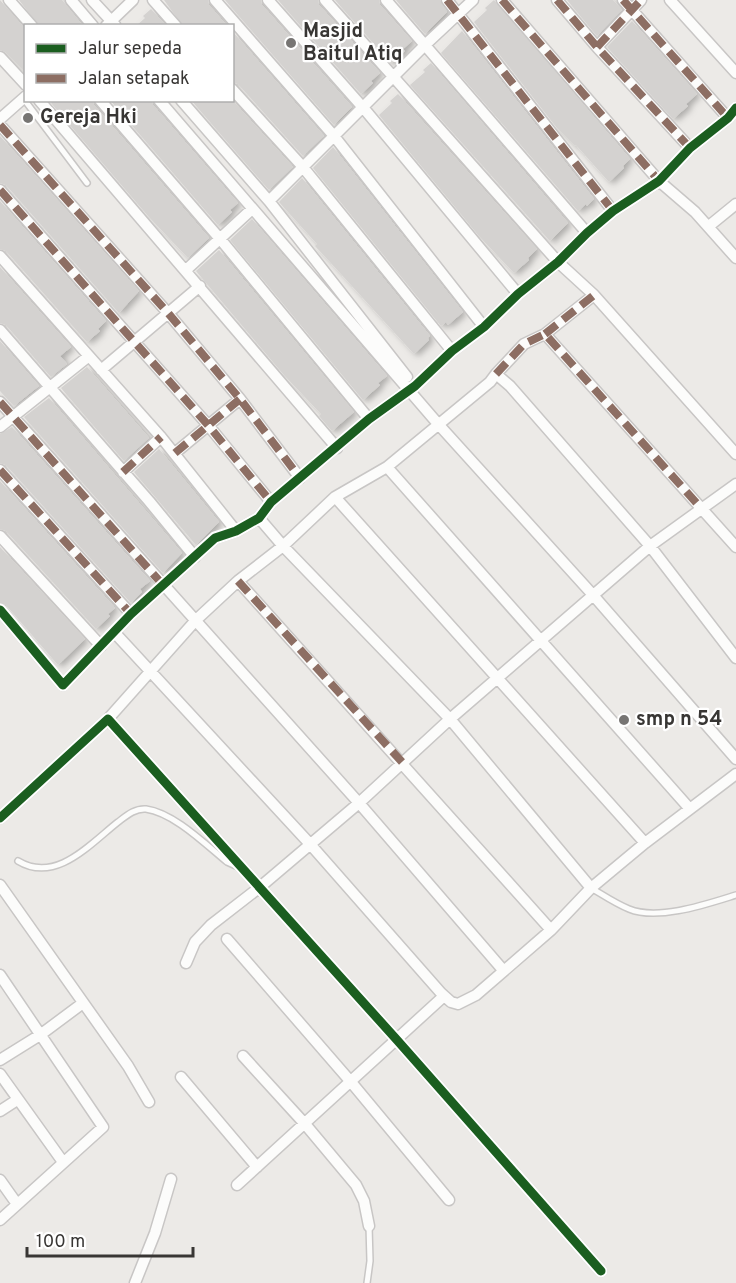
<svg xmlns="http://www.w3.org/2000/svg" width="736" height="1283" font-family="Overpass,sans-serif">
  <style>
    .building { fill: #d4d2d0; filter: url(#shadow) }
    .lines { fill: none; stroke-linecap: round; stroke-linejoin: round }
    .service-casing { stroke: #c8c6c5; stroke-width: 8 }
    .minor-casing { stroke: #c8c6c5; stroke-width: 13 }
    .service { stroke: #fcfcfb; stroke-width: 5 }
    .minor { stroke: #fcfcfb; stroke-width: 10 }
    .quiet { stroke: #8d6e63; stroke-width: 8; stroke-dasharray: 15 8; stroke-linecap: butt }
    .cycleway-casing { stroke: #fff; stroke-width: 13 }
    .cycleway { stroke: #1b5e20; stroke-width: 9 }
    .poi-dot { fill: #777573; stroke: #fff; stroke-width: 2 }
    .labels { text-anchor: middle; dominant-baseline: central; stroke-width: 4.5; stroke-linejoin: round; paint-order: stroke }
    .poi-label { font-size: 20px; font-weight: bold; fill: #383634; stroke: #fff; text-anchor: start }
  </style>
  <defs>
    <filter id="shadow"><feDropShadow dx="4" dy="2.5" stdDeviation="3" flood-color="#0004"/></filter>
  </defs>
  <rect width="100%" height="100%" fill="#eceae7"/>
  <path class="building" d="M 0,0 L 26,30 L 26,73 L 5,52 L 0,50 Z
    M 19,0 L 62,0 L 83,26 L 39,26 Z
    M 164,0 L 208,0 L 209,5 L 227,26 L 183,26 Z
    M 225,0 L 261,0 L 262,5 L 352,107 L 334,125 Z
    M 278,0 L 318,0 L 319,5 L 380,73 L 371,81 L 373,83 L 361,94 Z
    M 335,0 L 379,0 L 380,5 L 412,41 L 403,49 L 405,51 L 391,63 Z
    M 396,0 L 440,0 L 447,12 L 425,34 Z
    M 494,0 L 630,159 L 623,166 L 624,168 L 609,182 L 576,145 L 575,146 L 557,128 L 474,22 L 487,10 L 485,8 Z
    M 567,0 L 613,0 L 622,10 L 597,36 Z
    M 151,9 L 166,26 L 136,26 L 145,18 L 143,16 Z
    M 632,21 L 697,94 L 686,104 L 688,106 L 673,119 L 607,47 Z
    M 232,31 L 324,136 L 303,156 L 238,84 L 232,82 Z
    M 462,31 L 594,199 L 587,206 L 586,204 L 578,211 L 441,53 Z
    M 431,63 L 568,223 L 550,241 L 410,85 L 425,72 L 423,70 Z
    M 398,94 L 537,249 L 528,258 L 529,260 L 514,273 L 479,236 L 379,115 L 392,103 L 390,101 Z
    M 54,100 L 93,100 L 94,105 L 209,238 L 188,258 L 149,217 L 51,103 Z
    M 110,100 L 152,100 L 153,105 L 238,203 L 230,210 L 232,212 L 218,225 Z
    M 191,100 L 232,100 L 293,167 L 269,190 Z
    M 0,136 L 139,291 L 119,313 L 6,185 L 0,183 Z
    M 333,147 L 463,312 L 448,325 L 446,322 L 441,326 L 313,168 Z
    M 302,178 L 430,336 L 428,338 L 429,340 L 414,354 L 330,262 L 315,246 L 317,244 L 279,202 Z
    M 0,201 L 106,321 L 98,329 L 100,331 L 87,342 L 6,251 L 0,249 Z
    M 252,219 L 387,376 L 378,383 L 380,385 L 363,400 L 230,240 Z
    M 219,250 L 354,412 L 332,431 L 319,416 L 321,414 L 284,375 L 196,271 Z
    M 0,267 L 71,347 L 60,356 L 67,364 L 51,377 L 6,325 L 0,323 Z
    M 0,341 L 39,386 L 14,406 L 0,391 Z
    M 87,367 L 149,438 L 124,461 L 61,388 Z
    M 49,398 L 182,553 L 163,573 L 24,417 Z
    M 12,427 L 150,581 L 140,589 L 142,592 L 131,603 L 6,465 L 0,463 L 0,434 Z
    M 159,449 L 219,522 L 196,545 L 134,472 Z
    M 0,481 L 115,608 L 108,614 L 110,616 L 96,629 L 6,531 L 0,529 Z
    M 0,547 L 85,639 L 58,665 L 6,605 L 0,603 Z"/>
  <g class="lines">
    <g class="service-casing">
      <path id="service" d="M 23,98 L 87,183
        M 18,861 C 56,884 90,844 118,822 C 126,816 135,808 146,809 C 174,813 205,844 227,862 L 236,866
        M 591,888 C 603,895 616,904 629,909 C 658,921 707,904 736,895
        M 367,1283 L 370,1261 L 369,1226"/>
    </g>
    <g class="minor-casing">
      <path id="minor" d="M 9,0 L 32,26
        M 71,0 L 93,26
        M 92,0 L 115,25
        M 153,0 L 176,26
        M 215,0 L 334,136 L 484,327
        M 268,0 L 366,111 L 518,294
        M 325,0 L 558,262 L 594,295 L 736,454
        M 386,0 L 587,233
        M 447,0 L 613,211
        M 502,0 L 659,181 L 695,212 L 736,258
        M 557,0 L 597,47 L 690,148
        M 623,0 L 728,118
        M 670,0 L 736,73
        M 106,26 L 133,0
        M 597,47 L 641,0
        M 0,57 L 26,85
        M 232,89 L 302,166 L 452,351
        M 39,100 L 337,448
        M 100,100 L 221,240 L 369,419
        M 159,100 L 439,425 L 593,595 L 736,759
        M 181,100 L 269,201 L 407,377
        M 0,119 L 26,96
        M 0,125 L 168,313 L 240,399 L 300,478
        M 0,190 L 208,425 L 271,502
        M 269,201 L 426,44 L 473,0
        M 709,226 L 736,204
        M 0,256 L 161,437 L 236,531
        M 186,270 L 252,209
        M 0,330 L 149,501 L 195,557
        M 545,334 L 594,295
        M 101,370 L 200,286
        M 496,374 L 524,344 L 545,334 L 736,547
        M 0,402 L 359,803 L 503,970
        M 0,427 L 89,356
        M 175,453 L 240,399
        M 387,467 L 690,809
        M 0,470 L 131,614
        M 123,472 L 161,437
        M 335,497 L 645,843
        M 259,518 L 283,546 L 450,719 L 591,888
        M 0,536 L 101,646
        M 238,581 L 551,930
        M 0,610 L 63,685 L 131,614 L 215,538 L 236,531 L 259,518 L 271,502 L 369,419 L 415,386 L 452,351 L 484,327 L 518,294 L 558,262 L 587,233 L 613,211 L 659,181 L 690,148 L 728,118 L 736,108
        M 114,632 L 310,844 L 441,993 L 451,1002 L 458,1004 L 476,995 L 551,930 L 591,888 L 645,843 L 736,774
        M 108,719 L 196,620 L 238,581 L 283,546 L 335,497 L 387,467 L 490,382 L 496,374 L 510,386 L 650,546 L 736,658
        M 0,818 L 108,719 L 397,1040 L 601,1271
        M 0,885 L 128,1066 L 149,1102
        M 227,939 L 351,1082 L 449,1200
        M 186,963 L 195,942 L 211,925 L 260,887 L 359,803 L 450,719 L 650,546 L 736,484
        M 0,975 L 103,1127 L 0,1220
        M 243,1056 L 305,1124 L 356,1185 L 364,1201 L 369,1226
        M 0,1060 L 40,1035 L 83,1003
        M 0,1074 L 63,1162
        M 181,1077 L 257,1167
        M 0,1111 L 17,1100
        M 0,1180 L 17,1204
        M 237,1185 L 444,996
        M 135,1283 L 155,1233 L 171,1179"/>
    </g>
    <use href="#service" class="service"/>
    <use href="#minor" class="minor"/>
    <path class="quiet" d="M 447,0 L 613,211
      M 502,0 L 659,181
      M 557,0 L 597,47 L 690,148
      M 623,0 L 728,118
      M 597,47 L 641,0
      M 0,125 L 168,313 L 240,399 L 300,478
      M 0,190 L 208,425 L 271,502
      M 545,334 L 594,295
      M 496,374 L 524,344 L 545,334 L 701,508
      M 0,402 L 163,585
      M 175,453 L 240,399
      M 0,470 L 131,614
      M 123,472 L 161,437
      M 238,581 L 402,762"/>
    <g class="cycleway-casing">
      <path id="cycleway" d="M 0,610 L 63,685 L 131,614 L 215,538 L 236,531 L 259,518 L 271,502 L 369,419 L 415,386 L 452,351 L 484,327 L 518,294 L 558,262 L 587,233 L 613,211 L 659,181 L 690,148 L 728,118 L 736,108
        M 0,818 L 108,719 L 397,1040 L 601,1271"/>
    </g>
    <use href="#cycleway" class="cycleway"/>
  </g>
  <g class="poi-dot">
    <circle cx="291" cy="43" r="6"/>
    <circle cx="28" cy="118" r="6"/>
    <circle cx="624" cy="720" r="6"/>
  </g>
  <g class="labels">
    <g class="poi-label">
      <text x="303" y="32">Masjid<tspan x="303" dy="23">Baitul Atiq</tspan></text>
      <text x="40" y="118">Gereja Hki</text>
      <text x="636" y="720">smp n 54</text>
    </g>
  </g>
  <rect x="24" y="24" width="210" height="78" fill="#ffffff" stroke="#afafae" stroke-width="1.5"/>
  <rect x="36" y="44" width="30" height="9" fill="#1b5e20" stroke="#afafae" stroke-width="1.5"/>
  <text x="78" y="54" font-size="18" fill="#383634">Jalur sepeda</text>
  <rect x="36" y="74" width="30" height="9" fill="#8d6e63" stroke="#afafae" stroke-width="1.5"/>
  <text x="78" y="84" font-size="18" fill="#383634">Jalan setapak</text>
  <path d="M27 1247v9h166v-9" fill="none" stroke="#383634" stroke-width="3"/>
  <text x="36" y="1247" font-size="18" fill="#383634" stroke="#ffffff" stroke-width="4.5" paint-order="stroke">100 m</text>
</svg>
